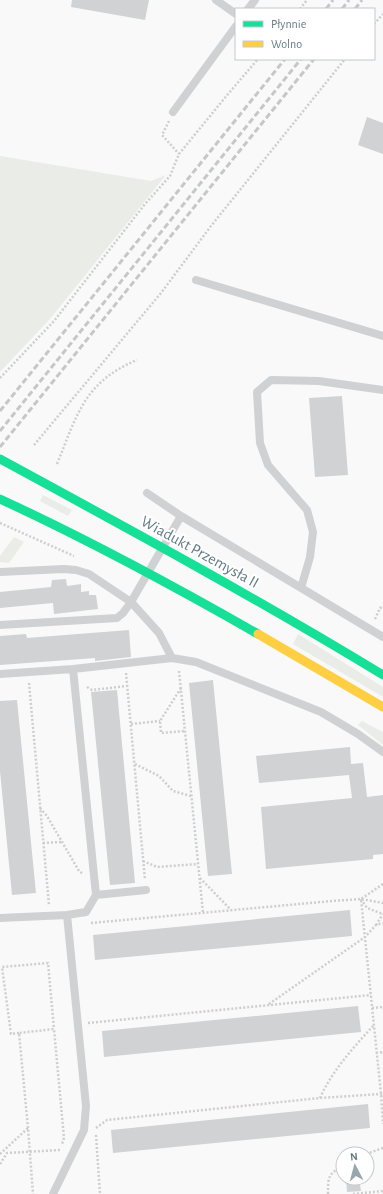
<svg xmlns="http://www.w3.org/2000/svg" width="383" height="1194" font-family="'Alegreya Sans',sans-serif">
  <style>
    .green { fill: #eaece7 }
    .building { fill: #d0d2d3 }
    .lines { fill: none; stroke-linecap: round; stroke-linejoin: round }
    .path { stroke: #cdcecf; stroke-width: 2.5; stroke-dasharray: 2 2; stroke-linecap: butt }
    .lane { stroke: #cfd1d2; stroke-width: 8 }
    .fast { stroke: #16e098; stroke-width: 9 }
    .slow { stroke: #ffcf43; stroke-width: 9 }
    .rail { stroke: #c5c7c8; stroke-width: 3; stroke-dasharray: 6 3; stroke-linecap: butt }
    .labels { text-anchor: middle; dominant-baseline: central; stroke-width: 4; stroke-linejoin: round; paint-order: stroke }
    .street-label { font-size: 16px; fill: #637a85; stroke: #fff }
  </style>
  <rect width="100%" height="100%" fill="#f9f9f9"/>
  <path class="green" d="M 0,156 L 151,181 L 166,175 L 50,319 L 0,372 Z
    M 43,495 L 72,510 L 68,516 L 40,501 Z
    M 14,537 L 24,542 L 9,563 L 0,562 L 0,556 Z
    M 298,634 L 383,687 L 383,697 L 293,644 Z
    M 362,721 L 383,732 L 383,745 L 358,725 Z"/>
  <path class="building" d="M 72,0 L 149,0 L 145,20 L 71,7 Z
    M 367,117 L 383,123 L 383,154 L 358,145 Z
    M 342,396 L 348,475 L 315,477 L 309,398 Z
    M 66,579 L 67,586 L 81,584 L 81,592 L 89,591 L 89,595 L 96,595 L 98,609 L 54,614 L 53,603 L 0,608 L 0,592 L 51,587 L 52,580 Z
    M 129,630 L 131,657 L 95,661 L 95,658 L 0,665 L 0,636 L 26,634 L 27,638 Z
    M 213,680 L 232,874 L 208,876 L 189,683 Z
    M 117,690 L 135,883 L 110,885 L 91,692 Z
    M 17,700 L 36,893 L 12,895 L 0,771 L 0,701 Z
    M 350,747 L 351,764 L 363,763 L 367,797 L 383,795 L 383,854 L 373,855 L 373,859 L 266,869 L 261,807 L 352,798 L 349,775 L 259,783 L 256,756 Z
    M 350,910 L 352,936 L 95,960 L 93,935 Z
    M 358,1006 L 361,1032 L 104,1057 L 102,1031 Z
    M 368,1104 L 370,1128 L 113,1153 L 111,1130 Z
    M 346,1178 L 359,1178 L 361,1191 L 347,1192 Z"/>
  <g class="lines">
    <path class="path" d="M 300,9 L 307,0
      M 374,24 L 383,14
      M 169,121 L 162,135 L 179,154
      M 0,378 L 54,321 L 145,204 L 170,176 L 179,154 L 228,94 L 258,59
      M 34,445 L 161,293 L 211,226 L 345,59
      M 57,464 C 77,415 84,382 137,360
      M 0,523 L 74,556
      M 375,619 L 380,608 L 383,607
      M 179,671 L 203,913
      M 126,673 L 145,880
      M 29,683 L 49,905
      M 87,687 L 92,690 L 127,686
      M 181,688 L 160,721 L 161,733 L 185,731
      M 131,724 L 160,721
      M 135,764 L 159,776 L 173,791 L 191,796
      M 40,808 L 47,816 L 79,871 L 83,874
      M 43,843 L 62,842
      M 143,861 L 157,867 L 198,864
      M 200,878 L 231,910
      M 383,884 L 361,899 L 381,1094 L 383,1124
      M 361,899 L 367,908 L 383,914
      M 91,923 L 332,901 L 361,899 L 383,903
      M 376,925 L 383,914
      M 269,1004 L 365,937 L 376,925 L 383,923
      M 372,1008 L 383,1007
      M 88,1023 L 371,995
      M 19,1033 L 11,1034 L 2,967 L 48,963 L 54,1029
      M 376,1053 L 383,1052
      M 320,1098 C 332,1071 353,1048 373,1026
      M 28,1128 L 19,1033 L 54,1029 L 64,1138 L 62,1144
      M 96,1128 L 107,1120 L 320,1098 L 381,1094 L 383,1095
      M 96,1135 L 100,1194
      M 0,1154 L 28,1128 L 33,1194
      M 366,1154 L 383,1148
      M 0,1164 L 7,1153 L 60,1150
      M 328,1194 C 328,1177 328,1174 343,1166
      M 353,1194 L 383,1191"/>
    <path class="lane" d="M 216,0 L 236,14
      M 248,9 L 255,0
      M 173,112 L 236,26
      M 196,280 L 383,336
      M 147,493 L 181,516 L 383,637
      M 0,572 L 64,569 L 76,570 L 89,574 L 131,602 L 159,633 L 172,658 L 196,662 L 321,712 L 358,734 L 383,752
      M 301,588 L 310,557 L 313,532 L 307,510 L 268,465 L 260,443 L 257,392 L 271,380 L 319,381 L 383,390
      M 0,625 L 117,618 L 123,613 L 131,602 L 181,516
      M 0,674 L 73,669 L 172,658
      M 96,895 L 146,890
      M 0,918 L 67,915
      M 53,1194 L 84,1130 L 86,1106 L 67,915 L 86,912 L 96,895 L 73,669"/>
    <path class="fast" d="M 0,459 C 129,529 258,599 383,675
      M 0,499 C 89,540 174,586 258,634"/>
    <path class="slow" d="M 258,634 L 383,707"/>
    <path class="rail" d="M 326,9 L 333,0
      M 342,9 L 349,0
      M 355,9 L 362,0
      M 0,411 L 285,59
      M 0,431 L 301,59
      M 0,447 L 314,59"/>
  </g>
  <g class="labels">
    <g class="street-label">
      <text transform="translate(200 552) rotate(29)">Wiadukt Przemysła II</text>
    </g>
  </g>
  <rect x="235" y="8" width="140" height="52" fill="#ffffff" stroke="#c1cace"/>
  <rect x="243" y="21" width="20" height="6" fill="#16e098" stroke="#c1cace"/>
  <text x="271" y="28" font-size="12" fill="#637a85">Płynnie</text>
  <rect x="243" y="41" width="20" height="6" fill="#ffcf43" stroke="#c1cace"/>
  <text x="271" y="48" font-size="12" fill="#637a85">Wolno</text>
  <g transform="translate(355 1166) rotate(354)"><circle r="19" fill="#ffffff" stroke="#c1cace"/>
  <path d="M0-3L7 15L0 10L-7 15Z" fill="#98a6ae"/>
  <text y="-6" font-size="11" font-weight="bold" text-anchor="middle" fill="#637a85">N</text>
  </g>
</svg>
